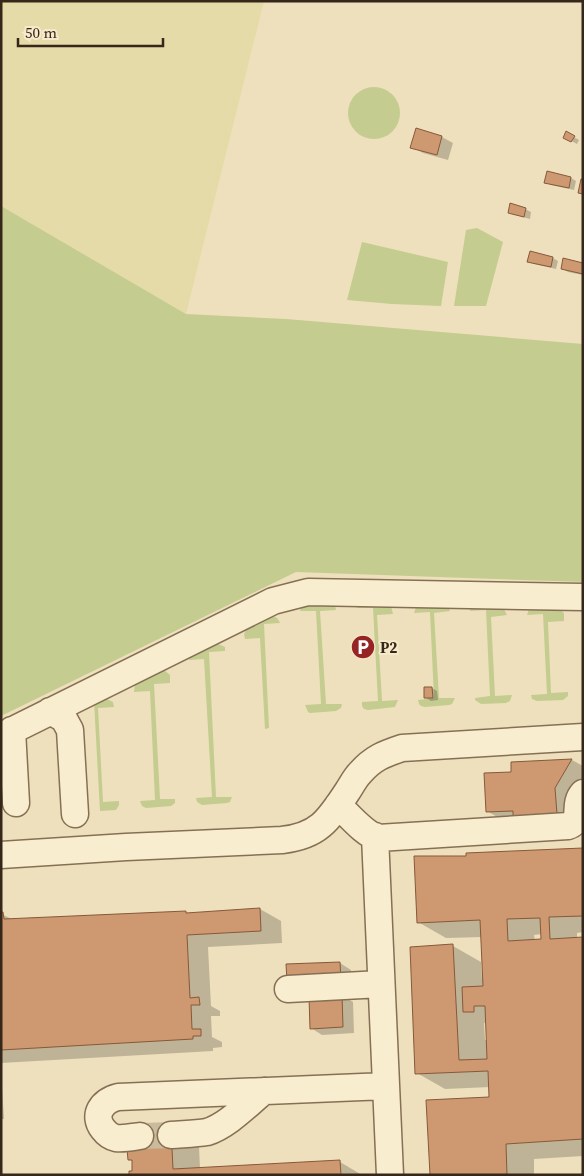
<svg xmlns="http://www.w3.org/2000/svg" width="584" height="1176" font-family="'Source Serif 4',serif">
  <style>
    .farmland { fill: #e4dba9 }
    .green { fill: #c4cc90 }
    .shadow { fill: #0003; fill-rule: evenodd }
    .building { fill: #ce9870; stroke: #86593a; fill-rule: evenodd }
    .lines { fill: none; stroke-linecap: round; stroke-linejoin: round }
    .minor-tunnel { stroke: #c9bb9c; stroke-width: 26; stroke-dasharray: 26 13; stroke-linecap: butt }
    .minor-casing { stroke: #867055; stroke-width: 29 }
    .minor { stroke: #f9edcf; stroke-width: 26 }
    .labels { text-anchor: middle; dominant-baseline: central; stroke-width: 4; stroke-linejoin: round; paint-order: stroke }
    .poi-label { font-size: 15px; font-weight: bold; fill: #35271a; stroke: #f6eacb; text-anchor: start }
  </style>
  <rect width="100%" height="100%" fill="#eee0bc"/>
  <path class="farmland" d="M 1,1 L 264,1 L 186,314 L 1,206 Z"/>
  <path class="green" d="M348 113a26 26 0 1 1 52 0a26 26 0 1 1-52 0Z
    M 1,206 L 186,314 L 286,319 L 583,344 L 583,582 L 296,572 L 1,716 Z
    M 477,228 L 503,242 L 486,306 L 454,306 L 466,230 Z
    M 362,242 L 448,262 L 441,306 L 392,304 L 347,300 Z
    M 303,603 L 335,605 L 336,610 L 320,611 L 326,704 L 342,704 L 341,708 L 336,711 L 310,713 L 308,712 L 305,705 L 321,704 L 316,611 L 300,611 Z
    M 417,604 L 448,606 L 450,611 L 434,613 L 439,698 L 455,698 L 452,704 L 449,705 L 425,707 L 421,706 L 419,704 L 418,700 L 434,698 L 430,612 L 414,613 Z
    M 358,605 L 391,606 L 393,614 L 377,615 L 382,701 L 398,700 L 395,707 L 368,710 L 364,709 L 362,706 L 362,702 L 378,701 L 373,608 L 357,608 Z
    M 471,606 L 504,609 L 507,615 L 491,617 L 495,696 L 512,695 L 510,701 L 506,703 L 481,704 L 475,700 L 475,698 L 490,696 L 486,610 L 470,611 Z
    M 558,608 L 564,613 L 564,621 L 548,622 L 551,693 L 568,692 L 568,696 L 563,700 L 537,701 L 532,699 L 531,695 L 547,694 L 543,614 L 527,615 L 529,609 Z
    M 270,616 C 276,616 278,618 280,623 L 264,624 L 269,728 L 265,729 L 260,638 L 245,639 L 244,634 L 247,628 Z
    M 216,643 L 225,647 L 225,651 L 209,652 L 216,797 L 232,797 L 230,802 L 227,803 L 202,805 L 197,802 L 196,798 L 212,797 L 204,659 L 189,660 L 190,657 Z
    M 161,669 L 164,670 L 170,675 L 170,683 L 154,684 L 160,799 L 175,799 L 175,803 L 171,806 L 146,808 L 142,806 L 140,801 L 155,800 L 150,691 L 134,692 L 135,683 Z
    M 105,698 L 113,702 L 114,707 L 98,708 L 103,802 L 119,801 L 119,805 L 116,810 L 100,811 L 94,701 Z"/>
  <path class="shadow" d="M 567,133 L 579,140 L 577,144 L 564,137 Z
    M 442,137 L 453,143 L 448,160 L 423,153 L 412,147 Z
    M 571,178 L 576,181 L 574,190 L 551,185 L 546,182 Z
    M 525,209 L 531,212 L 530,219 L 515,215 L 509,212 Z
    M 553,258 L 558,261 L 556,269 L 534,264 L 529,261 Z
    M 583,264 L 583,275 L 568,272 L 563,269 Z
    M 432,688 L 437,691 L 438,700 L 431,701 L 426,698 Z
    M 572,760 L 583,766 L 583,778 L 571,797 L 573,823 L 504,821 L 487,811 L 513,773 L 512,763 Z
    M 583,849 L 583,932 L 577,933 L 577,939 L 583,939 L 583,1156 L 534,1159 L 534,1175 L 431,1175 L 490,1098 L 490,1087 L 445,1089 L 417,1073 L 453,946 L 481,962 L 482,979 L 484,979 L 482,937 L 446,938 L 418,922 L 468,857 ZM 542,934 L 542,941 L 535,941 L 534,935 ZM 484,1023 L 487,1024 L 487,1040 L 485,1040 Z
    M 260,909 L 281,921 L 282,943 L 208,947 L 211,1006 L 220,1011 L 220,1016 L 211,1016 L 212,1037 L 222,1042 L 222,1047 L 213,1048 L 213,1051 L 1,1063 L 1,914 L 14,920 L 186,912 L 188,914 Z
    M 340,963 L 351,970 L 352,985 L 299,988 Z
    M 341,995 L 353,1002 L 354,1033 L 322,1035 L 311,1028 Z
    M 1,1072 L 4,1119 L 1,1119 Z
    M 199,1146 L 200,1169 L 340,1162 L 362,1175 L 130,1175 L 134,1172 L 133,1162 L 129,1159 L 129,1150 Z"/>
  <path class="building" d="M 416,128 L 442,136 L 437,155 L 410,148 Z
    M 566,131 L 575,136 L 571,142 L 563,138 Z
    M 547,171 L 571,177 L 569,188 L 544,183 Z
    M 581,179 L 583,179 L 583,194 L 578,193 Z
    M 510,203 L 526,208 L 524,217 L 508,213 Z
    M 530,251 L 553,257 L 551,267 L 527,262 Z
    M 563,258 L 583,263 L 583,274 L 561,269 Z
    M 424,687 L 432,687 L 433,698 L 424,698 Z
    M 572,759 L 555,788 L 557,814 L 513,816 L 513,811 L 486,812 L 484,773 L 511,772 L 511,762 Z
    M 583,848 L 583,916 L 549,917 L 550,939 L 583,937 L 583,1139 L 506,1144 L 507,1175 L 430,1175 L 426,1100 L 489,1097 L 488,1071 L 415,1074 L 410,947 L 453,944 L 459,1060 L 487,1059 L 485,1006 L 474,1006 L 474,1012 L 463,1012 L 462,987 L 483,986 L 480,920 L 417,923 L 414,856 L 466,856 L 466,853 ZM 540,918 L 541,939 L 508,941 L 507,919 Z
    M 260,908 L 261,931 L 187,935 L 190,998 L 199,997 L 200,1005 L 191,1005 L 192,1029 L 201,1029 L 201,1036 L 193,1036 L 193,1039 L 1,1050 L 1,912 L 3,912 L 4,919 L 186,911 L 186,913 Z
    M 340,962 L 341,980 L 287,982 L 286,964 Z
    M 342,994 L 343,1027 L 310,1029 L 309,996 Z
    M 171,1128 L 173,1169 L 340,1160 L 341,1175 L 129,1175 L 129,1171 L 132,1171 L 132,1160 L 128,1160 L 127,1149 L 140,1130 Z"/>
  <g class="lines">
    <path class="minor-tunnel" d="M 140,1136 L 171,1135"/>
    <g class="minor-casing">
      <path id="minor" d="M 50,711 L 64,719 L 70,730 L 75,814
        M 12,730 L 16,803
        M 1,736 L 273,601 L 308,592 L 583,597
        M 338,805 C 349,815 364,834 378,838 L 568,826 C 584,821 572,805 583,793
        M 375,836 L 390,1175
        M 1,855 L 126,847 L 282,840 C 318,836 328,821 347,792 C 351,786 355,778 360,773 C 373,758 384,754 402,748 L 583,737
        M 288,989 L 381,984
        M 171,1135 C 183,1134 195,1134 207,1132 C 227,1126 248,1104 264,1091
        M 140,1136 C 133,1137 124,1139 116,1138 C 111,1137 106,1133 103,1129 C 92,1115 102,1101 118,1097 L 386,1086"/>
    </g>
    <use href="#minor" class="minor"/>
  </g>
  <defs>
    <g id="parking-disc" transform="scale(1.25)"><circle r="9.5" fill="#962424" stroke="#f6eacb"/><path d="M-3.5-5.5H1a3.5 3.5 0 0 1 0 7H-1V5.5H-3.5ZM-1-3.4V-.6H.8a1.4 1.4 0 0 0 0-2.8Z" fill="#fff"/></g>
  </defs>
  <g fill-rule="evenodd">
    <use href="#parking-disc" x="363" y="647"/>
  </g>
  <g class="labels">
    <g class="poi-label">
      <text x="380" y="647">P2</text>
    </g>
  </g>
  <rect width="584" height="1176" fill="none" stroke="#35271a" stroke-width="5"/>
  <path d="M18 38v8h145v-8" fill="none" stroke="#35271a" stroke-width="2.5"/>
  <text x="25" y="38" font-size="15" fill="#35271a" stroke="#f6eacb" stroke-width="4" paint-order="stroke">50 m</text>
</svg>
